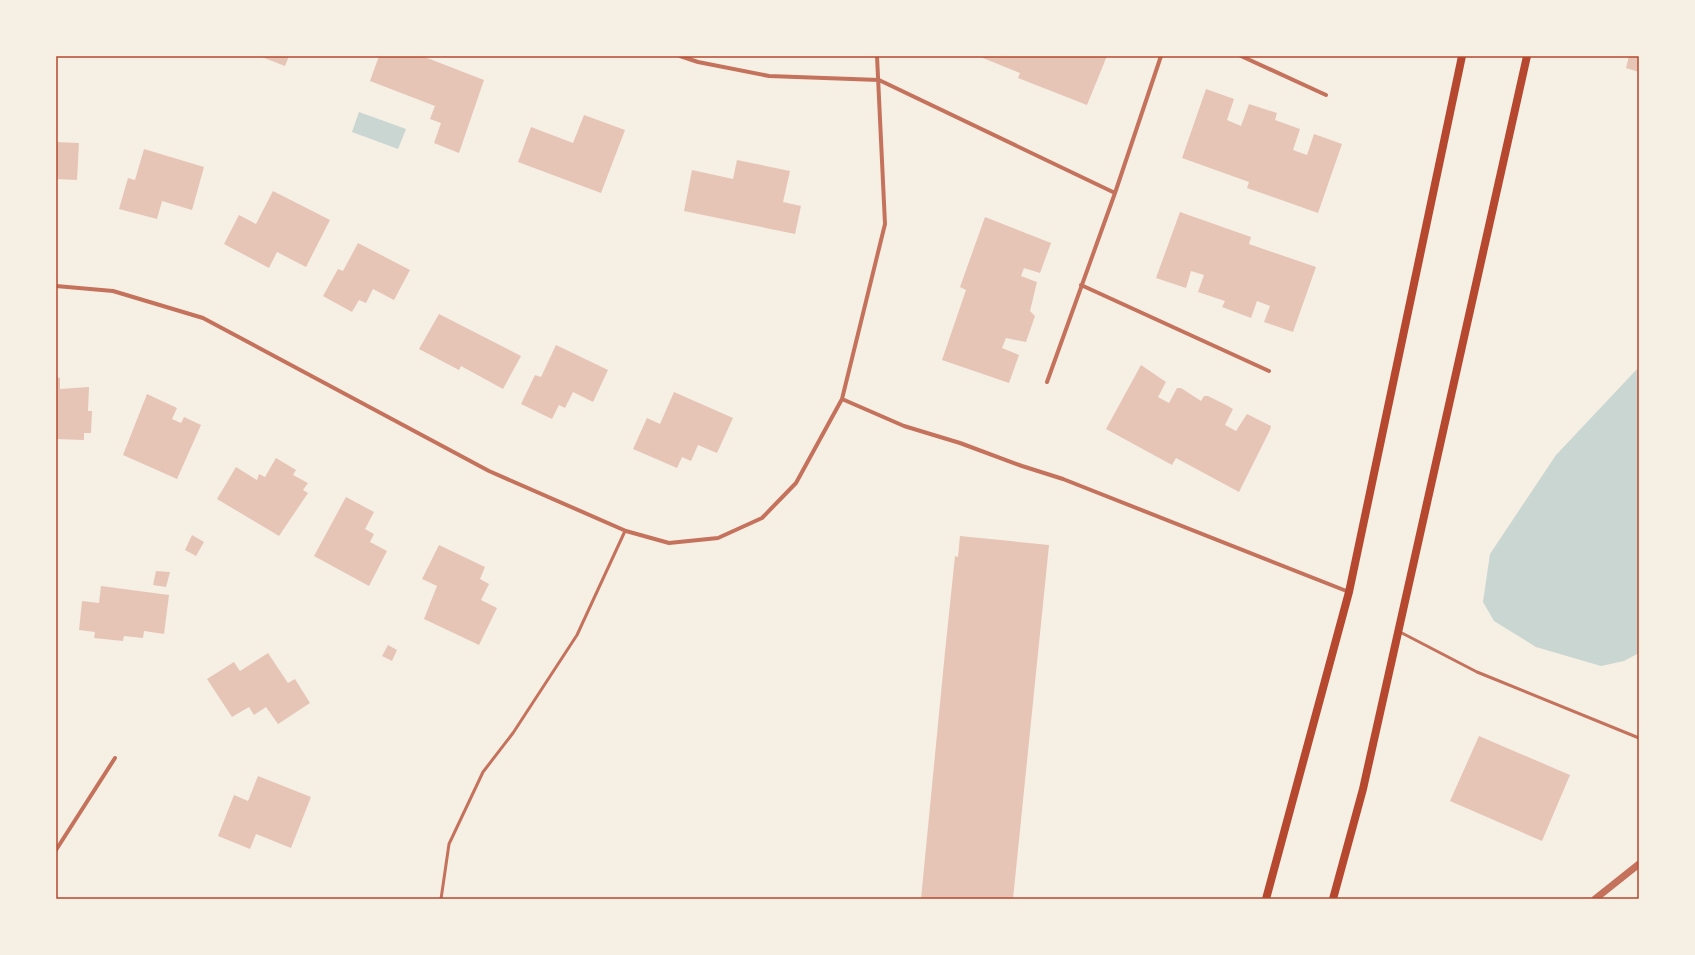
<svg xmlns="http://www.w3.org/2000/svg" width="1695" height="955" font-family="Raleway,sans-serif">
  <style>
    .water { fill: #c9d6d2 }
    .building { fill: #e6c5b7 }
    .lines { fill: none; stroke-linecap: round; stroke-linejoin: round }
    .service { stroke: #c5725c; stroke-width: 3 }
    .minor { stroke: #c5725c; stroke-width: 4 }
    .tertiary { stroke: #c5725c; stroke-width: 7 }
    .secondary { stroke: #b5482f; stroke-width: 8 }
    .neatline { fill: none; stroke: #b5482f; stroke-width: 1.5 }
  </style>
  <rect width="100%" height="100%" fill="#f6efe4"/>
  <path class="water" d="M 359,112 L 406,129 L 398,149 L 352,132 Z
    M 1639,367 L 1639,653 L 1624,661 L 1601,666 L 1536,647 L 1494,621 L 1483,602 L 1490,554 L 1556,455 Z"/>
  <path class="building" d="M 259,56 L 289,56 L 285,66 Z
    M 379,56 L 422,56 L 484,80 L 459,153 L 434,143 L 441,123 L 430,119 L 435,106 L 370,81 Z
    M 978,56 L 1107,56 L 1087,105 L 1018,78 L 1020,73 Z
    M 1629,56 L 1639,56 L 1639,72 L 1626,68 Z
    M 1206,89 L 1234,99 L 1227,120 L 1241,126 L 1249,104 L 1277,113 L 1275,120 L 1300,129 L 1293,150 L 1307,155 L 1314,134 L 1342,144 L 1318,213 L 1247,188 L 1249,182 L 1182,158 Z
    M 584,115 L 625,130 L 601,193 L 518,162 L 531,127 L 573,143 Z
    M 56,142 L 79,143 L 77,180 L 56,179 Z
    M 144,149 L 204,167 L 192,210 L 162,201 L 157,219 L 119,209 L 128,178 L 135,180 Z
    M 737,160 L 790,171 L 783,202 L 801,206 L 795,234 L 684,211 L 692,170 L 733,179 Z
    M 273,191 L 330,220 L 306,267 L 277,252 L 269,268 L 224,244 L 239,215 L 256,224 Z
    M 1180,212 L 1251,237 L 1249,244 L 1316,267 L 1293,332 L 1264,322 L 1270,306 L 1257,301 L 1251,318 L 1222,307 L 1225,301 L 1198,292 L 1204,275 L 1191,271 L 1186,288 L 1156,278 Z
    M 985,217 L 1051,243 L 1040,273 L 1024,268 L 1021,276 L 1037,282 L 1030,311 L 1035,316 L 1026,342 L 1006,338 L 1002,348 L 1019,355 L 1009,383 L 942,360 L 966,290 L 960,287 Z
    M 358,243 L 410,270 L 394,300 L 373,289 L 366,303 L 359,300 L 352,312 L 323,296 L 338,269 L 343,271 Z
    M 439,314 L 521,356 L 503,389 L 461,366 L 459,370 L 419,349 Z
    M 556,345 L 608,370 L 593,402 L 573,392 L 565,408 L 559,405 L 552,419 L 521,404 L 535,375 L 541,377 Z
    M 1141,365 L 1166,382 L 1158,397 L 1169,403 L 1177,388 L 1181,388 L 1201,401 L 1204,396 L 1208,396 L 1228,406 L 1233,409 L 1225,425 L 1236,431 L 1247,414 L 1271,426 L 1270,430 L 1239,492 L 1176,458 L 1172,465 L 1106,429 Z
    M 56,377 L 60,378 L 60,389 L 89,387 L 88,411 L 92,411 L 91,433 L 84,433 L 84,440 L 56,439 Z
    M 674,392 L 733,418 L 717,453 L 698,445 L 691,461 L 682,457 L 677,468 L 633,449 L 647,418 L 660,424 Z
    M 147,394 L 177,408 L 172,419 L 181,423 L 184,417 L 201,425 L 177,479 L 123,455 Z
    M 276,458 L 296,470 L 293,475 L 308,483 L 303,490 L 308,493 L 279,536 L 217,499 L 236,467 L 257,480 L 259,474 L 265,477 Z
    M 346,497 L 374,512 L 365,529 L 374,534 L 370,542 L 387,551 L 369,586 L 314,556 Z
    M 192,535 L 204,542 L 196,556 L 185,550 Z
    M 960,536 L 1049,545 L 1013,899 L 921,899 L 945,652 L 955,556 L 958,557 Z
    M 439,545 L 485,567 L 480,579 L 489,584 L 481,600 L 497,608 L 479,645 L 424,619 L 437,586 L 422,579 Z
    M 156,571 L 170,572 L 166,587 L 153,585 Z
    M 101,586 L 169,595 L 164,634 L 144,631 L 143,638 L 124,636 L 123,641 L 94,638 L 95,632 L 79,630 L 82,601 L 99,603 Z
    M 388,645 L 397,650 L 392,661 L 382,656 Z
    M 268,653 L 288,683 L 295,679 L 310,703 L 278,724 L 266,707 L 254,715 L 249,707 L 232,717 L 207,679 L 234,662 L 240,671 Z
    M 1479,736 L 1570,775 L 1542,841 L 1450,801 Z
    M 258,776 L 311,797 L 291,848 L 256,834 L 250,849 L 218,836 L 234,795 L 248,801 Z"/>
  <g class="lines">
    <path class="service" d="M 1400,632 L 1477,672 L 1639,738
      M 441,899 L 449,844 L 483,772 L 513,733 L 577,635 L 625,531"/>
    <path class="minor" d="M 680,56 L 698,62 L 769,76 L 879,80 L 1115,193 L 1047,382
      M 1241,56 L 1326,95
      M 1115,193 L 1161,56
      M 1081,285 L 1269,371
      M 56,286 L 113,291 L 203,318 L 489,471 L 626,531 L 669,543 L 718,538 L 762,518 L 796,483 L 842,399 L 885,224 L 877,56
      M 842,399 L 904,426 L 960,443 L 1022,466 L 1063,479 L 1349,592
      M 56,850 L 115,758"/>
    <path class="tertiary" d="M 1595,899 L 1639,864"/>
    <path class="secondary" d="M 1266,899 L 1349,592 L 1462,56
      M 1333,899 L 1363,789 L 1527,56"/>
  </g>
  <rect width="1695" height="955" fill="none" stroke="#f6efe4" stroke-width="114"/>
  <rect x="57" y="57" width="1581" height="841" class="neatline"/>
</svg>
